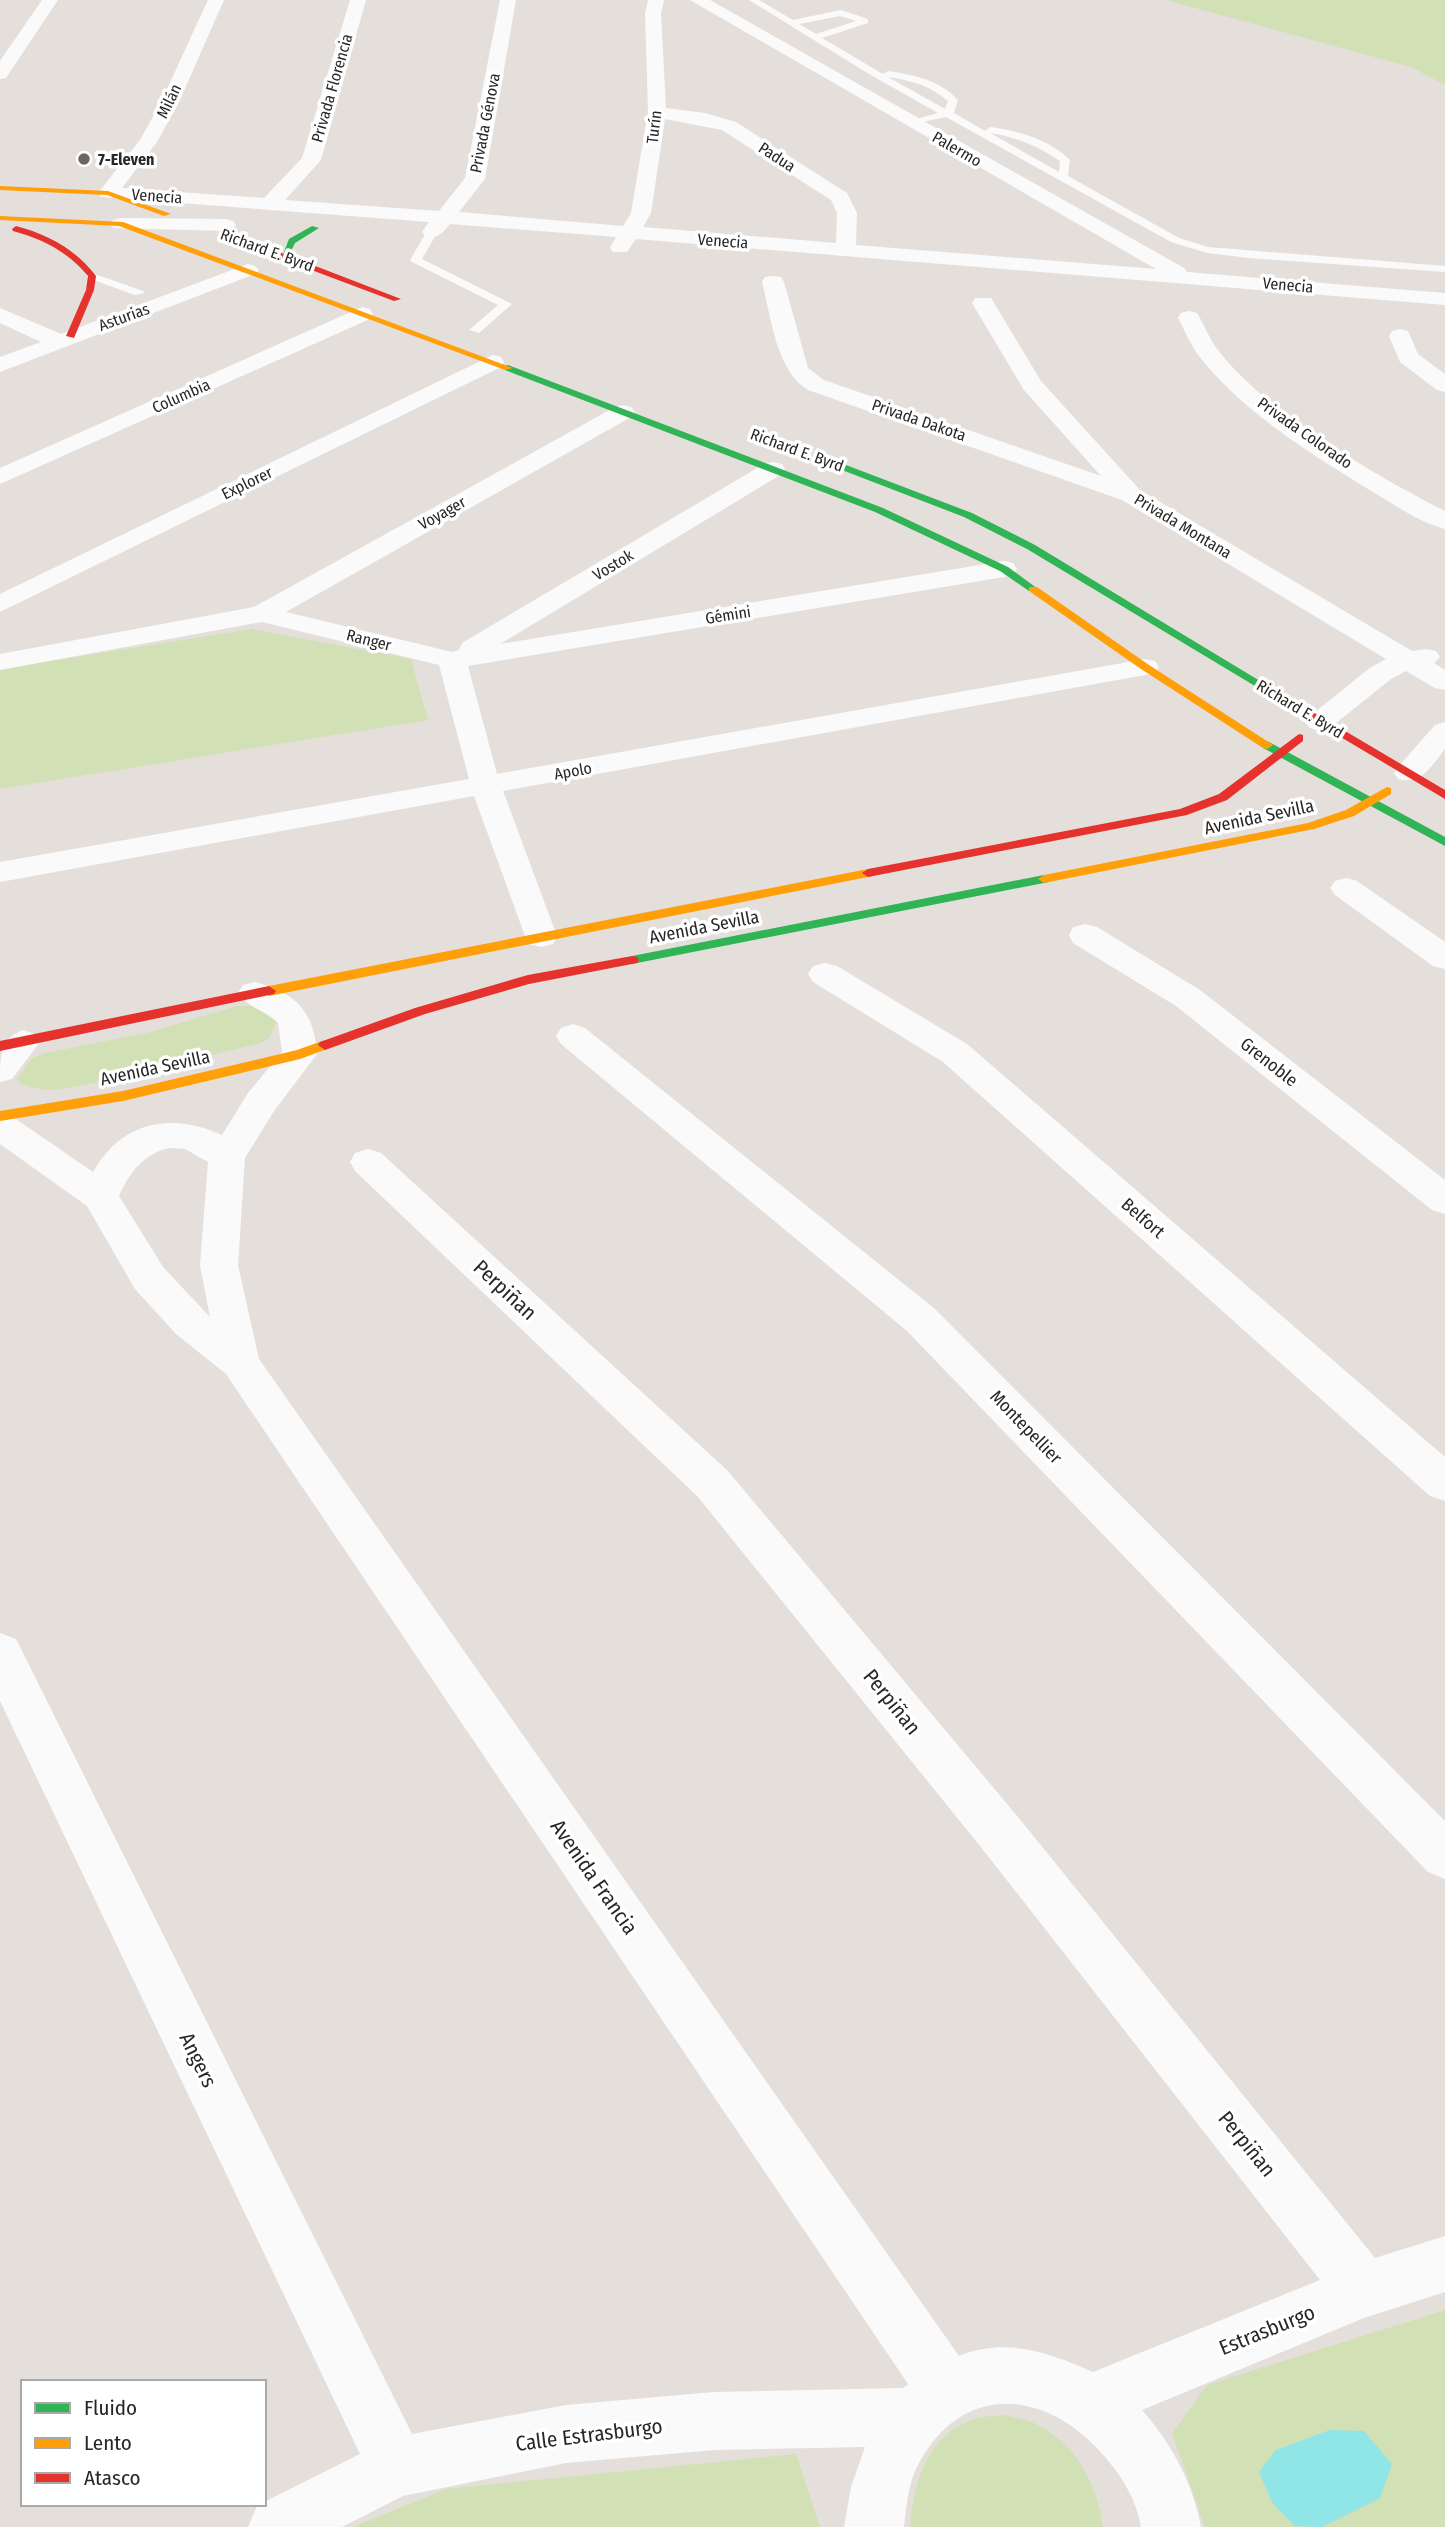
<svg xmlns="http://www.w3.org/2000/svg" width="1445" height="2527" font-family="'Fira Sans Condensed',sans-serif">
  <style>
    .green { fill: #d1e0b5 }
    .water { fill: #90e5e6 }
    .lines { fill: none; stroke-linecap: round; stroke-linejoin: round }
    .lane { fill: #fbfafa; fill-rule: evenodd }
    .street { fill: #fbfafa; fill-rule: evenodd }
    .fast { fill: #30b455; fill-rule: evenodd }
    .slow { fill: #ff9f0a; fill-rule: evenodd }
    .jam { fill: #e5322d; fill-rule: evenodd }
    .poi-dot { fill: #6a6766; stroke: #fff; stroke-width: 2.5 }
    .labels { text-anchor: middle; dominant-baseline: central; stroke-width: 7; stroke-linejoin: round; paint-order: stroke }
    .far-street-label { font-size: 16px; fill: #272727; stroke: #fff }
    .far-poi-label { font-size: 16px; font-weight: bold; fill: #272727; stroke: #fff; text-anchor: start }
    .street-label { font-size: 18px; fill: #272727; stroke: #fff }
    .near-street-label { font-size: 21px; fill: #272727; stroke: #fff }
  </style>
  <rect width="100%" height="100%" fill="#e5dfdc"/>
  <path class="green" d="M 1166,0 L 1445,0 L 1445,85 L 1411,67 Z
    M 252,629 L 411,659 L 428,720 L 0,789 L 0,669 Z
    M 238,1006 L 258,1006 L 278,1019 L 269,1038 L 261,1043 L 106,1081 L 55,1090 L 39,1089 L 21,1084 L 17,1079 L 32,1058 L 45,1053 L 146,1033 Z
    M 1445,2310 L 1445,2527 L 1205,2527 L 1172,2433 L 1207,2385 Z
    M 1004,2415 C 1014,2418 1026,2419 1036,2424 C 1075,2443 1098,2485 1103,2527 L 910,2527 C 914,2483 926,2437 971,2420 C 981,2416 994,2416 1004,2415 Z
    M 796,2454 L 820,2527 L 353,2527 L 446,2489 Z"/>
  <path class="water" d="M 1330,2430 L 1364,2431 L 1392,2464 L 1380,2498 L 1322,2527 L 1294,2526 L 1272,2502 L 1259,2472 L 1276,2450 Z"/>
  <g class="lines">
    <path class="lane" d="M 749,0 L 759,0 L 793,20 L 841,10 L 868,19 L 868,23 L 822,38 L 883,74 L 888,71 C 914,75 940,80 958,100 L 954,113 L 985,131 L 990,127 C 1018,131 1049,139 1070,160 L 1068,176 L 1179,238 L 1208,247 L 1445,266 L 1445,272 L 1249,258 L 1207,253 L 1171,242 L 946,117 L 909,125 L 909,121 L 938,113 L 869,74 ZM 840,16 L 856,21 L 816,34 L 799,24 ZM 888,77 C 911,80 930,86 948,101 L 945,109 ZM 990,133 C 1016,137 1038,146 1060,161 L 1059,172 Z
      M 427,231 L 437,233 L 422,259 L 512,304 L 479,333 L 469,330 L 498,305 L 412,262 L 410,260 Z
      M 92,273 L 143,291 L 145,293 L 135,295 L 88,278 L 86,276 Z"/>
    <path class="street" d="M 42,0 L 58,0 L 6,78 L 0,79 L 0,61 Z
      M 208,0 L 224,0 L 179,102 L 157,142 L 122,188 L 264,198 L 302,158 L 350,0 L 366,0 L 321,160 L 285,200 L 439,211 L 465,178 L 500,0 L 516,0 L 485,179 L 459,212 L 623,226 L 631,213 L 648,112 L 645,14 L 648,0 L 664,0 L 661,14 L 666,108 L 705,113 L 736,122 L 847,193 L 857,213 L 856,245 L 1156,269 L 690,0 L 710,0 L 1184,268 L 1187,272 L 1445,293 L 1445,305 L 636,239 L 627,252 L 613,252 L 610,248 L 616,237 L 450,224 C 442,233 438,240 425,236 L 422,232 L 429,222 L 101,197 L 98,193 L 140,140 L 161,102 ZM 665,119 L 722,130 L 831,200 L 837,213 L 836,243 L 643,227 L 651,213 Z
      M 120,218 L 226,219 L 233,221 L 236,225 L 233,229 L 226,231 L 113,228 L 110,224 L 113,220 Z
      M 248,264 L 255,266 L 259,270 L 255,274 L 0,372 L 0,357 L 41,342 L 0,323 L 0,308 L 61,334 Z
      M 773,276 L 781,277 L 784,282 L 808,368 L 824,380 L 1101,476 L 1024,390 L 972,303 L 975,298 L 991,298 L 1041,381 L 1140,490 L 1412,651 L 1426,649 L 1436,651 L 1440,657 L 1434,663 L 1445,670 L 1445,690 L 1435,688 L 1406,671 L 1391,679 L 1330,728 L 1320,731 L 1310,728 L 1305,722 L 1310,716 L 1371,667 L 1386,659 L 1122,500 L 808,390 C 776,371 771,316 762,282 L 765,277 Z
      M 362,307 L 370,309 L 373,314 L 370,319 L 0,484 L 0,468 Z
      M 1189,311 L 1197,313 C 1204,324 1208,336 1215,346 C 1261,410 1375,475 1445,511 L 1445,529 C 1418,522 1392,503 1368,489 C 1308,452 1243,412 1199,356 C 1190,344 1185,331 1178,318 L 1181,313 Z
      M 1400,329 L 1408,331 L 1418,354 L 1445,374 L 1445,392 L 1437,390 L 1400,362 L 1389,336 L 1392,331 Z
      M 493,355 L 501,357 L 504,362 L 501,367 L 0,612 L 0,594 Z
      M 623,405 L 631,407 L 635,412 L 631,417 L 286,612 L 452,652 L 459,650 L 462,643 L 764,464 L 773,462 L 782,464 L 785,469 L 782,474 L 500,644 L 1004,561 L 1013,563 L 1017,569 L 1013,575 L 1004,577 L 468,666 L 497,774 L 1145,659 L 1155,661 L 1159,667 L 1155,673 L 1145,675 L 503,791 L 557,936 L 553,944 L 541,947 L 529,944 L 525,936 L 474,796 L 0,882 L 0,862 L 469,779 L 439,665 L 262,622 L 0,670 L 0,654 L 254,607 L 615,407 Z
      M 1445,722 L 1445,749 C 1431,766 1422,785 1398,779 L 1394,773 L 1398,767 L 1435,725 Z
      M 1346,878 L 1357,881 L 1445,942 L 1445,969 L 1433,966 L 1335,895 L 1330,888 L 1335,881 Z
      M 1085,924 L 1097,927 L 1200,990 L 1445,1180 L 1445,1214 L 1432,1210 L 1176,1006 L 1073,943 L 1069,935 L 1073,927 Z
      M 825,963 L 837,966 L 967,1044 L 1445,1457 L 1445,1501 L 1430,1496 L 943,1062 L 813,982 L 808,974 L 813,966 Z
      M 255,982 C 296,993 314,1011 317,1054 L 274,1111 L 245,1158 L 238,1265 L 259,1359 L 959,2356 C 1006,2337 1048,2352 1093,2372 L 1320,2280 L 984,1851 L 698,1497 L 355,1171 L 350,1162 L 355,1153 L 368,1149 L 381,1153 L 728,1471 L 1018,1817 L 1375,2258 L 1445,2236 L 1445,2292 L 1364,2318 L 1142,2410 C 1171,2443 1193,2483 1201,2527 L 1141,2527 C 1136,2499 1123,2478 1105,2457 C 1046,2387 959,2381 916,2469 C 908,2486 906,2509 904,2527 L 844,2527 L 851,2487 L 865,2447 L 714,2450 L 566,2463 L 403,2496 L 342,2527 L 248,2527 L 257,2506 L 264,2504 L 264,2502 L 360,2454 L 0,1701 L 0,1633 L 16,1639 L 412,2434 L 566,2405 L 714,2392 L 903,2388 L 908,2384 L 226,1374 L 176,1334 L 135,1289 L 87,1206 L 0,1144 L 0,1113 L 13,1117 L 93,1172 C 122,1121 171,1112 222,1135 L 248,1093 L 282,1052 L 278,1023 C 266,1011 247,1007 238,993 L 243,985 ZM 170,1148 L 185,1149 L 208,1162 L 200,1265 L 210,1317 L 163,1267 L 119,1196 C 129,1173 144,1153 170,1148 Z
      M 573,1024 L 585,1028 L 935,1309 L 1445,1821 L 1445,1879 L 1428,1872 L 907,1331 L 561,1044 L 556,1036 L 561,1028 Z
      M 23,1030 L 35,1034 L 40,1042 L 12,1079 L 0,1082 C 0,1057 0,1038 23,1030 Z"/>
    <path class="fast" d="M 312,226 L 319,228 L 295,243 L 288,257 L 282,257 L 289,239 Z
      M 508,365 L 883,508 L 1008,567 L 1038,589 L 1029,591 L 1000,571 L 875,512 L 505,370 L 505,366 Z
      M 846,465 L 972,513 L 1035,545 L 1285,696 L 1279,700 L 1275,698 L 1027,549 L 964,517 L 842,470 L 842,466 Z
      M 1267,741 L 1445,837 L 1445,846 L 1263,748 L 1261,745 Z
      M 1044,875 L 1050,879 L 1049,882 L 632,964 L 625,960 L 632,956 Z"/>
    <path class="slow" d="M 0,186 L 108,191 L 171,214 L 164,216 L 107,195 L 0,190 Z
      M 0,216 L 123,222 L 513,368 L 505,370 L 119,226 L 0,220 Z
      M 1029,587 L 1037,587 L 1149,665 L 1273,745 L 1267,749 L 1263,748 L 1141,669 L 1029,591 Z
      M 1387,787 L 1391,788 L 1391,794 L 1354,816 L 1314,829 L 1044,883 L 1038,879 L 1044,875 L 1308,823 L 1346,810 Z
      M 868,869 L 874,873 L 873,876 L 269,996 L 262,991 L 269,986 Z
      M 325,1040 L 332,1045 L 330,1048 L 300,1059 L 123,1101 L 0,1121 L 0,1111 L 123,1091 L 297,1050 Z"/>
    <path class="jam" d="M 16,226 C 49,235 75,249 96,276 L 94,290 L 74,338 L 66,336 L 86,290 L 88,276 C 68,252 43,239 13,231 L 12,229 Z
      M 221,232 L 227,232 L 401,299 L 394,301 L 221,236 Z
      M 1279,692 L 1445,790 L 1445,799 L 1275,698 L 1273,696 Z
      M 1299,734 L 1303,735 L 1303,741 L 1227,800 L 1187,815 L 868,877 L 862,873 L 868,869 L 1180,809 L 1219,794 Z
      M 632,956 L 637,957 L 639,960 L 637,963 L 529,984 L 425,1014 L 325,1050 L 318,1045 L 320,1042 L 415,1008 L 528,975 Z
      M 269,986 L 276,991 L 274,994 L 0,1051 L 0,1041 Z"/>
  </g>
  <circle class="poi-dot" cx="84" cy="159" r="7"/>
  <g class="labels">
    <g class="far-street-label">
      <text transform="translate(332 88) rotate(-74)">Privada Florencia</text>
      <text transform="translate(169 101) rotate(-64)">Milán</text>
      <text transform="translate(485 123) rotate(-79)">Privada Génova</text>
      <text transform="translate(654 127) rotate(-83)">Turín</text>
      <text transform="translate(957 149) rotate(30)">Palermo</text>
      <text transform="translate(777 157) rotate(33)">Padua</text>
      <text transform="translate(157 196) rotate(4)">Venecia</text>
      <text transform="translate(723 241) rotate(4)">Venecia</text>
      <text transform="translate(267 250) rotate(20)">Richard E. Byrd</text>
      <text transform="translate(1288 285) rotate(5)">Venecia</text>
      <text transform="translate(124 317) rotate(-20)">Asturias</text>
      <text transform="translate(181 396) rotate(-24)">Columbia</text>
      <text transform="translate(919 420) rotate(19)">Privada Dakota</text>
      <text transform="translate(1305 433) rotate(35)">Privada Colorado</text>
      <text transform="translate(797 450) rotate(20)">Richard E. Byrd</text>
      <text transform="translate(247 483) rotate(-26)">Explorer</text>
      <text transform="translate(442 513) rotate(-29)">Voyager</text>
      <text transform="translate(1183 526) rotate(31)">Privada Montana</text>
      <text transform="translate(613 565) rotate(-31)">Vostok</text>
      <text transform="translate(728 615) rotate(-9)">Gémini</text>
      <text transform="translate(369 640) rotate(14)">Ranger</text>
      <text transform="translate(1300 709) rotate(31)">Richard E. Byrd</text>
      <text transform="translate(573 771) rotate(-10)">Apolo</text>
    </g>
    <g class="far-poi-label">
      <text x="98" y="159">7-Eleven</text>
    </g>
    <g class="street-label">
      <text transform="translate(1259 817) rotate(-12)">Avenida Sevilla</text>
      <text transform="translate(704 927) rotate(-11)">Avenida Sevilla</text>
      <text transform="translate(1269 1062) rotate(38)">Grenoble</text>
      <text transform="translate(155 1068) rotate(-12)">Avenida Sevilla</text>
      <text transform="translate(1143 1218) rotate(41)">Belfort</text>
      <text transform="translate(1026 1427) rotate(46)">Montepellier</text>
    </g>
    <g class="near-street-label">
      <text transform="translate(505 1290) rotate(43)">Perpiñan</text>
      <text transform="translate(892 1702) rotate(51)">Perpiñan</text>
      <text transform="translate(594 1877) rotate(55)">Avenida Francia</text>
      <text transform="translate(198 2060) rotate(64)">Angers</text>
      <text transform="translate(1247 2144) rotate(51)">Perpiñan</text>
      <text transform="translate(1267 2330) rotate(-22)">Estrasburgo</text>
      <text transform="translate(589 2435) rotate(-7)">Calle Estrasburgo</text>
    </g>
  </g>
  <rect x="21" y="2380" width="245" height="126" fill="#ffffff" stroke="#a9a9a9" stroke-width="2"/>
  <rect x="35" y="2403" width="35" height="10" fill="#30b455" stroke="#a9a9a9" stroke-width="2"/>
  <text x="84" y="2415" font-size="21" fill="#272727">Fluido</text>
  <rect x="35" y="2438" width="35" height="10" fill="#ff9f0a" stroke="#a9a9a9" stroke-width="2"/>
  <text x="84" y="2450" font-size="21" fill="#272727">Lento</text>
  <rect x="35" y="2473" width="35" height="10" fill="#e5322d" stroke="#a9a9a9" stroke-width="2"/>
  <text x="84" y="2485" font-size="21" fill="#272727">Atasco</text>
</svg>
